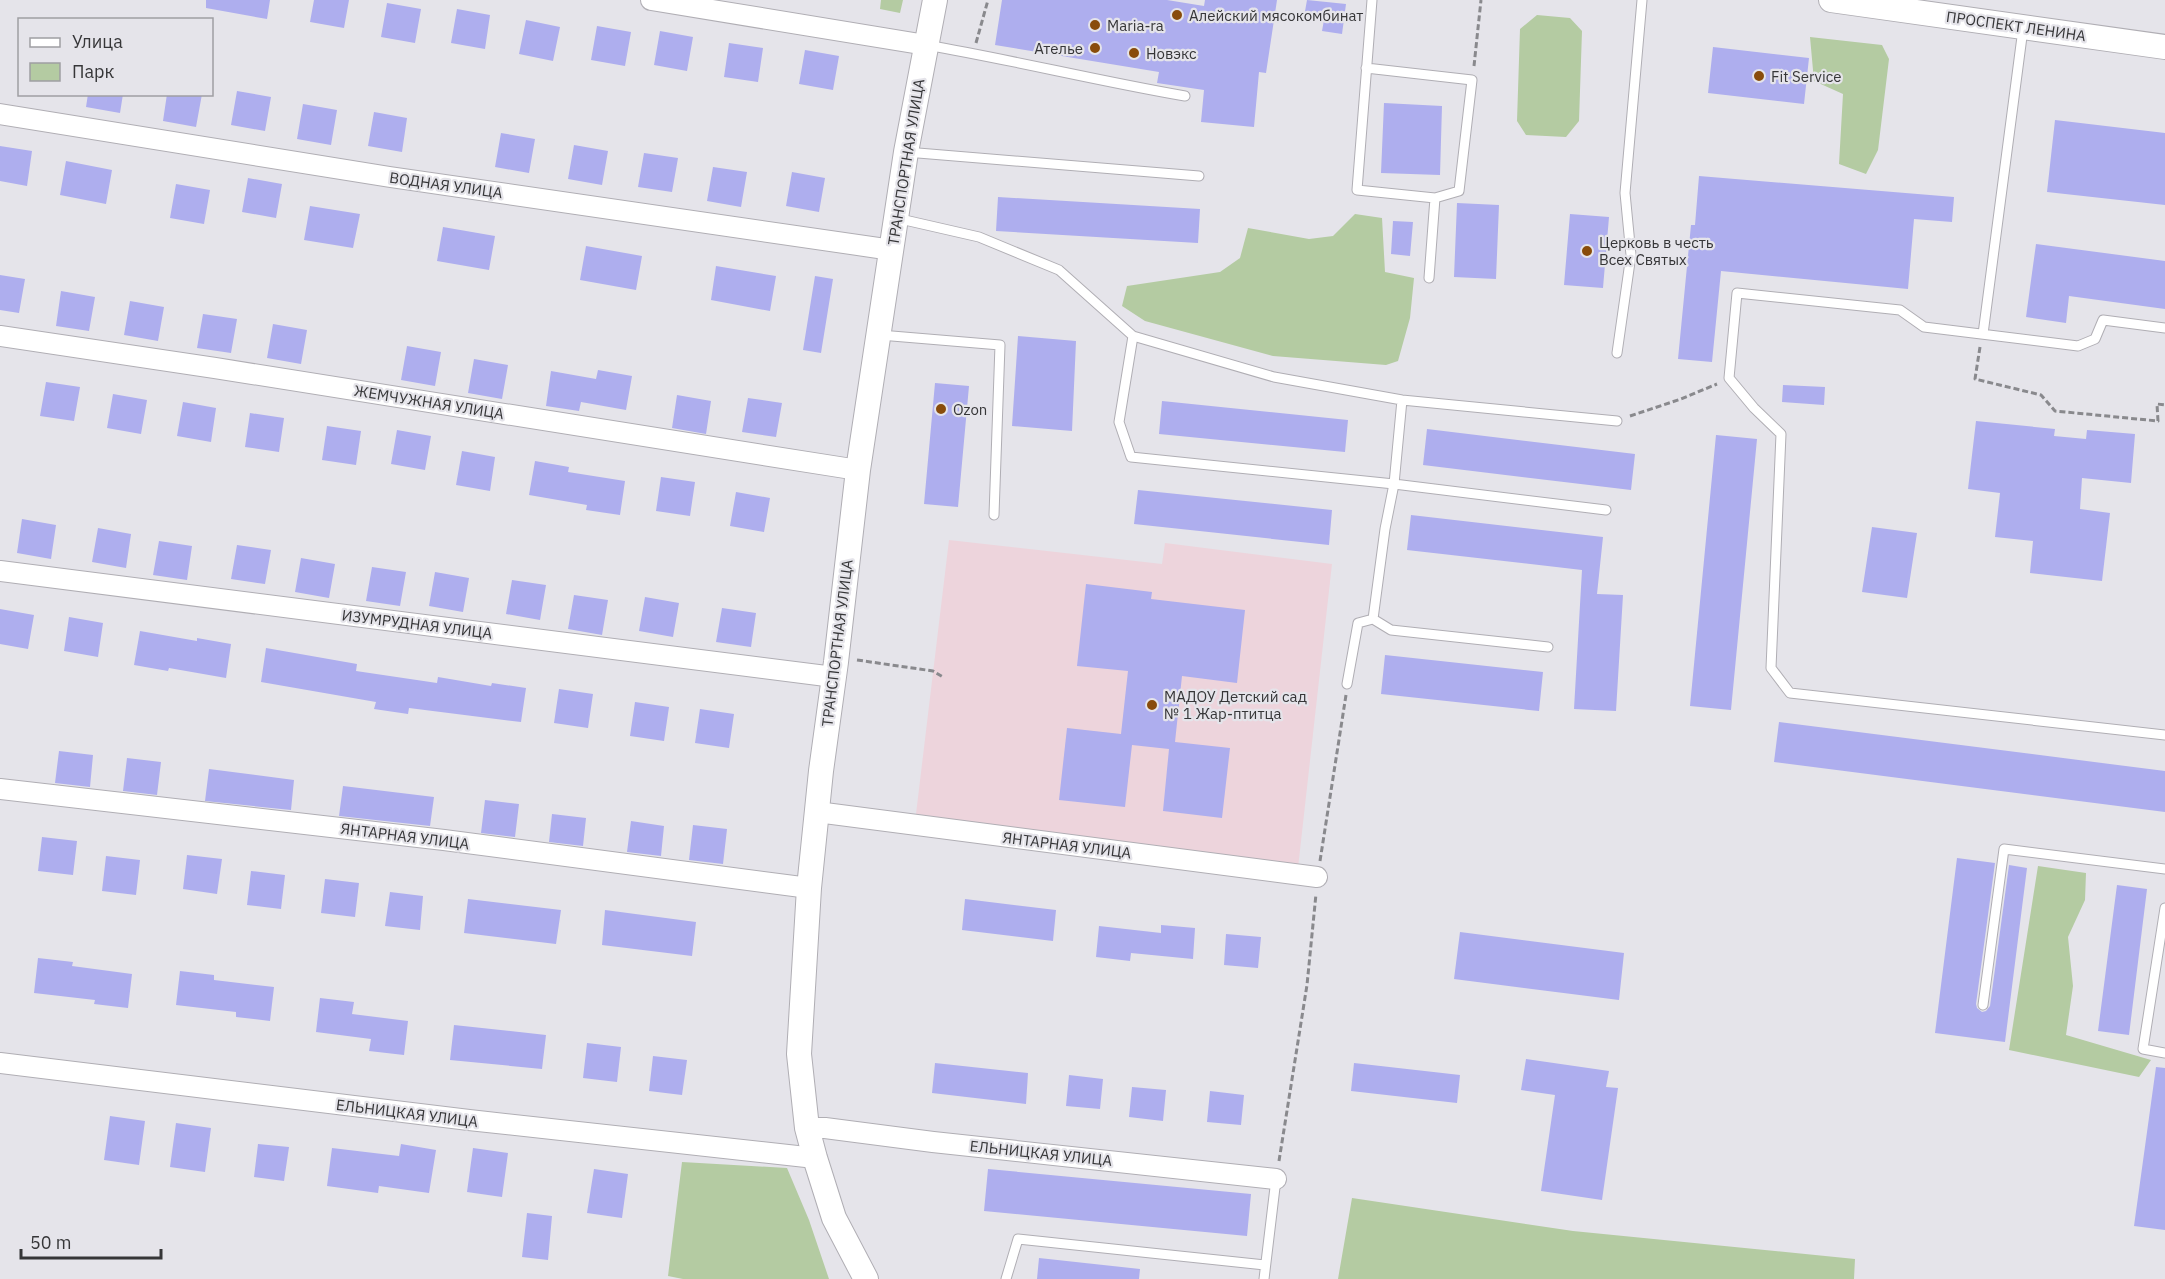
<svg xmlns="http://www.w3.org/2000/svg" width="2165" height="1279" font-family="'IBM Plex Sans',sans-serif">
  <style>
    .education { fill: #edd4dc }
    .green { fill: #b4cba2 }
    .building { fill: #aeaeee }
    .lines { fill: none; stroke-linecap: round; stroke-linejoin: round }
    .service-casing { stroke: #b0aeb4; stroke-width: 11 }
    .minor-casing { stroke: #b0aeb4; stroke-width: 22 }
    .tertiary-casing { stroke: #b0aeb4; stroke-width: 26 }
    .path { stroke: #89898d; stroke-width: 3; stroke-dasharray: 6 3; stroke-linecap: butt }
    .service { stroke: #fff; stroke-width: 9 }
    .minor { stroke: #fff; stroke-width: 20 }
    .tertiary { stroke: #fff; stroke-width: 24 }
    .poi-dot { fill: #894c0b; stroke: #e5e4ea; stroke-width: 2 }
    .labels { text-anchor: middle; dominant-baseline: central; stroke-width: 4.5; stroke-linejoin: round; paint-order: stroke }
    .poi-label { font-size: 15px; fill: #363638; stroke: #e5e4ea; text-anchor: start }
    .street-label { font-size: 15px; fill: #363638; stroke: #e5e4ea }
  </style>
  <rect width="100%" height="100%" fill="#e5e4ea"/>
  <path class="education" d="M 949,540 L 1162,564 L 1165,543 L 1332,564 L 1298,868 L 916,814 Z"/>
  <path class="green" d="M 881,0 L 903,0 L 900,13 L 880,9 Z
    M 1537,15 L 1570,18 L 1582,31 L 1579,121 L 1566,137 L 1526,135 L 1517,121 L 1520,29 Z
    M 1810,37 L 1882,45 L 1889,59 L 1878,150 L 1866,174 L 1839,164 L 1843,94 L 1814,81 Z
    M 1355,214 L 1382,218 L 1385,272 L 1414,278 L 1410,318 L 1398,361 L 1386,365 L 1273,356 L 1145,321 L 1122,306 L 1127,286 L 1220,272 L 1240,258 L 1248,228 L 1309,239 L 1333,236 Z
    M 2038,866 L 2086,873 L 2085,900 L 2068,937 L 2073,986 L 2066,1035 L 2151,1060 L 2139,1077 L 2009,1050 Z
    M 682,1162 L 787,1168 L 809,1220 L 829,1279 L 683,1279 L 668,1276 Z
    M 1352,1198 L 1573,1231 L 1855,1259 L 1854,1279 L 1338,1279 Z"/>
  <path class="building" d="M 206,0 L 270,0 L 267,19 L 206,8 Z
    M 314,0 L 349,0 L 344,28 L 310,22 Z
    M 1002,0 L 1167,0 L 1204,6 L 1205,0 L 1277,0 L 1266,73 L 1259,72 L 1254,127 L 1201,122 L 1204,90 L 1157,83 L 1159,72 L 995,45 Z
    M 1307,0 L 1346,4 L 1342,34 L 1322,31 L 1324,20 L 1304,17 Z
    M 387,3 L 421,9 L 415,43 L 381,37 Z
    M 457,9 L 490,15 L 485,49 L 451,43 Z
    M 526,20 L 560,27 L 553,61 L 519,54 Z
    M 597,26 L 631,32 L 625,66 L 591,60 Z
    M 660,31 L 693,37 L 687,71 L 654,65 Z
    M 729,43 L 763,48 L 758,82 L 724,77 Z
    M 1713,47 L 1809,58 L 1804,104 L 1708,93 Z
    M 805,50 L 839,56 L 833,90 L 799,84 Z
    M 237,91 L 271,97 L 265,131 L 231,125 Z
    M 88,94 L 123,94 L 120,113 L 86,107 Z
    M 167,94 L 202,94 L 196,127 L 163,121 Z
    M 1384,103 L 1442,106 L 1440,175 L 1381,173 Z
    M 303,104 L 337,110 L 331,145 L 297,139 Z
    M 374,112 L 407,118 L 402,152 L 368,146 Z
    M 2055,120 L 2165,133 L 2165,205 L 2047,192 Z
    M 501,133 L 535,139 L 529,173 L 495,167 Z
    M 574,145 L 608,151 L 602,185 L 568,179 Z
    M 0,146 L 32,151 L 27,186 L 0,181 Z
    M 644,153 L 678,158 L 672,192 L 638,187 Z
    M 66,161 L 112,170 L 106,204 L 60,195 Z
    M 713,167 L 747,172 L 741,207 L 707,201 Z
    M 792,172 L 825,178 L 819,212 L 786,206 Z
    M 1699,176 L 1954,197 L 1952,222 L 1914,219 L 1908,289 L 1721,271 L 1712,362 L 1678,359 L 1691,225 L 1695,225 Z
    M 248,178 L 282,184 L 276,218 L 242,212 Z
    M 176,184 L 210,190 L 204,224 L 170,218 Z
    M 998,197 L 1200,209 L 1198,243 L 996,231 Z
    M 1457,203 L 1499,205 L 1496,279 L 1454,277 Z
    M 310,206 L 360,214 L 353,248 L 304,240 Z
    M 1570,214 L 1609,217 L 1603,288 L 1564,285 Z
    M 1393,221 L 1413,222 L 1410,256 L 1391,254 Z
    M 443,227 L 495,236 L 489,270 L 437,261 Z
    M 2036,244 L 2165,261 L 2165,309 L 2069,296 L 2066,323 L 2026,317 Z
    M 586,246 L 642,256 L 636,290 L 580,280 Z
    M 716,266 L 776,276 L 770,311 L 711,300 Z
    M 0,275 L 25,279 L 19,313 L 0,310 Z
    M 815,276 L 833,279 L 821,353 L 803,350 Z
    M 61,291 L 95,297 L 89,331 L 56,326 Z
    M 130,301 L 164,307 L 158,341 L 124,335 Z
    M 203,314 L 237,319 L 231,353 L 197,348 Z
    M 273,324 L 307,330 L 301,364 L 267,358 Z
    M 1018,336 L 1076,341 L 1072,431 L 1012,426 Z
    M 407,346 L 441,352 L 435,386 L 401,380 Z
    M 474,359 L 508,365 L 502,399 L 468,393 Z
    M 598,370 L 632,376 L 626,410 L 581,402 L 579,411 L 546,406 L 551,371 L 596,379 Z
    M 46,382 L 80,387 L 74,421 L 40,416 Z
    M 935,383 L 969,386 L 958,507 L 924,504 Z
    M 1783,385 L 1825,387 L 1824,405 L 1782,402 Z
    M 113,394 L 147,400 L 141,434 L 107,428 Z
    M 677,395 L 711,401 L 706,434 L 672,428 Z
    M 748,398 L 782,403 L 776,437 L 742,432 Z
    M 1162,401 L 1348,420 L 1345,452 L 1159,434 Z
    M 183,402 L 216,408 L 211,442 L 177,436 Z
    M 250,413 L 284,418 L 279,452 L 245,447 Z
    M 1976,421 L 2055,429 L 2054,436 L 2086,439 L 2087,430 L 2135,434 L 2131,483 L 2082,478 L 2080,509 L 2110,513 L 2102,581 L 2030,573 L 2033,541 L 1995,537 L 2000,493 L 1968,489 Z
    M 327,426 L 361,431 L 356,465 L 322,460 Z
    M 1427,429 L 1635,454 L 1631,490 L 1423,465 Z
    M 397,430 L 431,436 L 425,470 L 391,464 Z
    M 1716,435 L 1757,439 L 1731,710 L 1690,706 Z
    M 462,451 L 495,457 L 490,491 L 456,485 Z
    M 535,461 L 569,467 L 568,472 L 625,481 L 620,515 L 586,510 L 587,505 L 529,495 Z
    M 661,477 L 695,482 L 690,516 L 656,511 Z
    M 1138,490 L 1332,510 L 1329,545 L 1134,524 Z
    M 736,492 L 770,498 L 764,532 L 730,526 Z
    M 1411,515 L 1603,537 L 1597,594 L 1623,595 L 1616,711 L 1574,709 L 1582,570 L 1407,550 Z
    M 22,519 L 56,525 L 51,559 L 17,553 Z
    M 1872,527 L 1917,533 L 1907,598 L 1862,592 Z
    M 98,528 L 131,534 L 126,568 L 92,562 Z
    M 159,541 L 192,546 L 187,580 L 153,575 Z
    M 237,545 L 271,550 L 265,584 L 231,579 Z
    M 301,558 L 335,564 L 329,598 L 295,592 Z
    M 372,567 L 406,572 L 400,606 L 366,601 Z
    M 435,572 L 469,578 L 463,612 L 429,606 Z
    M 512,580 L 546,585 L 540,620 L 506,614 Z
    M 1086,584 L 1152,592 L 1151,599 L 1245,610 L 1237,683 L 1182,676 L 1175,742 L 1230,748 L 1222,818 L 1163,811 L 1169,749 L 1132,745 L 1125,807 L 1059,800 L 1067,728 L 1121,734 L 1128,671 L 1077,666 Z
    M 574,595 L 608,600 L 602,635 L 568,629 Z
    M 645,597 L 679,603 L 673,637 L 639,631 Z
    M 722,608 L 756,613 L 751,647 L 716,642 Z
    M 0,609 L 34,615 L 28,649 L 0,644 Z
    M 69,617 L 103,623 L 98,657 L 64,651 Z
    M 140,631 L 197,641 L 197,638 L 231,644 L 226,678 L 169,668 L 168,671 L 134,665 Z
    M 266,648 L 357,664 L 356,671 L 437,683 L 438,677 L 491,686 L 492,683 L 526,688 L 521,722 L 409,708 L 408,714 L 374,709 L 376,702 L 261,682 Z
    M 1385,655 L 1543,672 L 1539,711 L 1381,694 Z
    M 559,689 L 593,694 L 588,728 L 554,723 Z
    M 635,702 L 669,707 L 664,741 L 630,736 Z
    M 700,709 L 734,714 L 729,748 L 695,743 Z
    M 1779,722 L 2165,771 L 2165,812 L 1774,762 Z
    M 59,751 L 93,755 L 90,787 L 55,783 Z
    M 127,758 L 161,762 L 157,795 L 123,791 Z
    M 209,769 L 294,780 L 291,810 L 205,801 Z
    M 343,786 L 434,797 L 430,826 L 339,816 Z
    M 485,800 L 519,804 L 515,837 L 481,833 Z
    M 552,814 L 586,818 L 583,846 L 549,842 Z
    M 631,821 L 664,826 L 661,856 L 627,852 Z
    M 693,825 L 727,829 L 723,864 L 689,860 Z
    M 42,837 L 77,841 L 73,875 L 38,871 Z
    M 187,855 L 222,859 L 217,894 L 183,889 Z
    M 106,856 L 140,860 L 136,895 L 102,891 Z
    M 1957,858 L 1995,863 L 1976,1004 L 1977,1008 L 1982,1012 L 1986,1011 L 1990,1006 L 2009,865 L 2027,868 L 2005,1042 L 1935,1033 Z
    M 251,871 L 285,875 L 281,909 L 247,905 Z
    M 325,879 L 359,883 L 355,917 L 321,913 Z
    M 2117,885 L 2147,889 L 2129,1035 L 2098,1031 Z
    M 390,892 L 423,896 L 420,930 L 385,926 Z
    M 468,899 L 561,910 L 556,944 L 464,933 Z
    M 965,899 L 1056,910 L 1053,941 L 962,930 Z
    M 605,910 L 696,922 L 692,956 L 602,945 Z
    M 1161,925 L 1195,928 L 1193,959 L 1131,953 L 1130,961 L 1096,957 L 1099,926 L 1161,933 Z
    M 1460,932 L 1624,953 L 1619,1000 L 1454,979 Z
    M 1226,934 L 1261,937 L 1258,968 L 1224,965 Z
    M 38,958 L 73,962 L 72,966 L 132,974 L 128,1008 L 94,1004 L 95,1000 L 34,993 Z
    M 180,971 L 214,975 L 214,980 L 274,987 L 270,1021 L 236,1017 L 236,1012 L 176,1005 Z
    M 320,998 L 354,1002 L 352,1014 L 408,1021 L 404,1055 L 369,1051 L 371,1039 L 316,1032 Z
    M 454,1025 L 546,1035 L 542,1069 L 450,1060 Z
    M 587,1043 L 621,1047 L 617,1082 L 583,1078 Z
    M 653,1056 L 687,1060 L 682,1095 L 649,1091 Z
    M 1526,1059 L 1609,1071 L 1606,1087 L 1618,1088 L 1602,1200 L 1541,1191 L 1555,1095 L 1521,1090 Z
    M 935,1063 L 1028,1073 L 1026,1104 L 932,1093 Z
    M 1354,1063 L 1460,1075 L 1457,1103 L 1351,1091 Z
    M 2156,1067 L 2165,1068 L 2165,1230 L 2134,1226 Z
    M 1069,1075 L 1103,1079 L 1100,1109 L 1066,1106 Z
    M 1132,1087 L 1166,1090 L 1163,1121 L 1129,1117 Z
    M 1210,1091 L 1244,1095 L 1241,1125 L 1207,1122 Z
    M 110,1116 L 145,1121 L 139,1165 L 104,1160 Z
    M 176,1123 L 211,1128 L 205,1172 L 170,1167 Z
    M 258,1144 L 289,1147 L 284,1181 L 254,1177 Z
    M 401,1144 L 436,1150 L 429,1193 L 379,1186 L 378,1193 L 327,1186 L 332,1148 L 399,1156 Z
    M 473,1148 L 508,1153 L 502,1197 L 467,1192 Z
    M 594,1169 L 628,1174 L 622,1218 L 587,1213 Z
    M 988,1169 L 1251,1194 L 1247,1236 L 984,1211 Z
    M 527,1213 L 552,1216 L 548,1260 L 522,1257 Z
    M 1039,1258 L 1140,1269 L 1139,1279 L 1037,1279 Z"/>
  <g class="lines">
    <g class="service-casing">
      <path id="service" d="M 1372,0 L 1357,190 L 1435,198 L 1429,278
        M 926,45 C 1013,60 1098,81 1185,96
        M 1366,68 L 1472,80 L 1459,191 L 1435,198
        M 906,152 L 1199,176
        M 896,218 L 979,237 L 1059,270 L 1133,336 L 1274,377 L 1402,400 L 1617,421
        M 2165,328 L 2103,320 L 2095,339 L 2078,346 L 1924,327 L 1900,310 L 1737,293 L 1729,378 L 1754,408 L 1781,434 L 1771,668 L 1790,693 L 2165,735
        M 1983,334 L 2023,29
        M 880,335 L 1000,345 L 994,515
        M 1133,336 L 1119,422 L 1131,457 L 1394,484 L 1606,510
        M 1617,353 L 1631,255 L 1625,193 L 1642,0
        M 1373,619 L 1391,630 L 1548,647
        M 1347,684 L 1358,623 L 1373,619 L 1385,529 L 1394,484 L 1402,400
        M 2165,908 L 2143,1049 L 2165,1053
        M 1983,1005 L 2004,849 L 2165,869
        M 1006,1279 L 1018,1239 L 1265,1265
        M 1264,1279 L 1276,1179"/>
    </g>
    <g class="minor-casing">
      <path id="minor" d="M 651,0 L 926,45
        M 0,114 L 390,177 L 892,250
        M 0,336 L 215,368 L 858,470
        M 0,571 L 834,677
        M 0,789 L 444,840 L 809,888
        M 817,812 L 1317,877
        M 0,1063 L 469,1120 L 815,1158
        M 807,1128 L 825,1128 L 933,1142 L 1276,1179"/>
    </g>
    <g class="tertiary-casing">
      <path id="tertiary" d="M 1831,0 L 2165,47
        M 866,1279 L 834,1218 L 815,1158 L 807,1128 L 799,1054 L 809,888 L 821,771 L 836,662 L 858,470 L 906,152 L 935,0"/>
    </g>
    <path class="path" d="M 976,43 L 988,0
      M 1474,66 L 1481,0
      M 1980,347 L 1975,379 L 2041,395 L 2055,411 L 2158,421 L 2157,404 L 2165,405
      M 1630,416 L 1681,399 L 1717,384
      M 857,660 L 933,671 L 943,677
      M 1320,861 L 1346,695
      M 1279,1161 L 1307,985 L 1316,894"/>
    <use href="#service" class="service"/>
    <use href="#minor" class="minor"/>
    <use href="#tertiary" class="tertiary"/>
  </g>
  <g class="poi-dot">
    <circle cx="1177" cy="15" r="6"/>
    <circle cx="1095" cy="25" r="6"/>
    <circle cx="1095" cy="48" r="6"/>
    <circle cx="1134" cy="53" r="6"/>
    <circle cx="1759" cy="76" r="6"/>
    <circle cx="1587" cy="251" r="6"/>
    <circle cx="941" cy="409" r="6"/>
    <circle cx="1152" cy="705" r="6"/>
  </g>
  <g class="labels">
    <g class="poi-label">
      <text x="1189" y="15">Алейский мясокомбинат</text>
      <text x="1107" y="25">Maria-ra</text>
      <text x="1083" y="48" text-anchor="end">Ателье</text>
      <text x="1146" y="53">Новэкс</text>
      <text x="1771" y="76">Fit Service</text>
      <text x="1599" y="242">Церковь в честь<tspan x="1599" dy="17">Всех Святых</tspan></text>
      <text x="953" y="409">Ozon</text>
      <text x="1164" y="696">МАДОУ Детский сад<tspan x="1164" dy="17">№ 1 Жар-птитца</tspan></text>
    </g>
    <g class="street-label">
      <text transform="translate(2016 26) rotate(8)">ПРОСПЕКТ ЛЕНИНА</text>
      <text transform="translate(906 162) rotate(-81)">ТРАНСПОРТНАЯ УЛИЦА</text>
      <text transform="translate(446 185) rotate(8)">ВОДНАЯ УЛИЦА</text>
      <text transform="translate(429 402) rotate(9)">ЖЕМЧУЖНАЯ УЛИЦА</text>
      <text transform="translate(417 624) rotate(7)">ИЗУМРУДНАЯ УЛИЦА</text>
      <text transform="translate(837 643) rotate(-83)">ТРАНСПОРТНАЯ УЛИЦА</text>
      <text transform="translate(405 836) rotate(7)">ЯНТАРНАЯ УЛИЦА</text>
      <text transform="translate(1067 845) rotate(7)">ЯНТАРНАЯ УЛИЦА</text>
      <text transform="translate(407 1113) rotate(7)">ЕЛЬНИЦКАЯ УЛИЦА</text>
      <text transform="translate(1041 1153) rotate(6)">ЕЛЬНИЦКАЯ УЛИЦА</text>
    </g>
  </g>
  <rect x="18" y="18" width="195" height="78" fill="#e5e4ea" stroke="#9f9ea3" stroke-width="1.5"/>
  <rect x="30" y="38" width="30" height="9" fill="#ffffff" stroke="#9f9ea3" stroke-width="1.5"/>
  <text x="72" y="48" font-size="18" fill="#363638">Улица</text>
  <rect x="30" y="63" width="30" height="18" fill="#b4cba2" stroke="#9f9ea3" stroke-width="1.5"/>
  <text x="72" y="78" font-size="18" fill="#363638">Парк</text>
  <path d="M21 1249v9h140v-9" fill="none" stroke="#363638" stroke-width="3"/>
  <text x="30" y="1249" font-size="18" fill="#363638" stroke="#e5e4ea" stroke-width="4.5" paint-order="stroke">50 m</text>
</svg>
